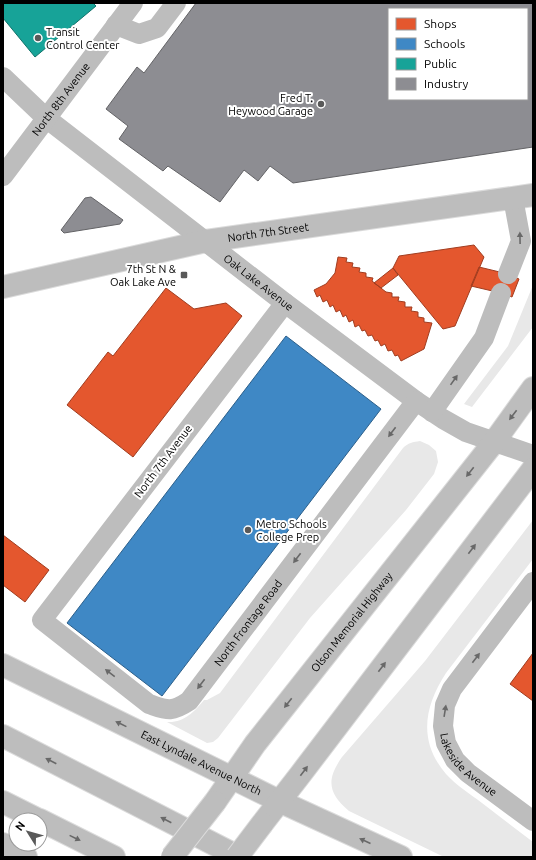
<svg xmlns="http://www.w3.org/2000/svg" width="536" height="860" font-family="Ubuntu,sans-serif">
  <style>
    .green { fill: #e8e8e8 }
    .shops { fill: #e4572e; stroke: #a03d20 }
    .schools { fill: #3f88c5; stroke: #2c5f8a }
    .public { fill: #17a398; stroke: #10726a }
    .industry { fill: #8d8d92; stroke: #636366; fill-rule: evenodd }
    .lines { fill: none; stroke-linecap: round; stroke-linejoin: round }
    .major-casing { stroke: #dbdbdb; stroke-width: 24 }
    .highway-casing { stroke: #dbdbdb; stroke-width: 24 }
    .minor { stroke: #bdbdbd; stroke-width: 20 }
    .major { stroke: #bdbdbd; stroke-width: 22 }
    .highway { stroke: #bdbdbd; stroke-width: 22 }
    .major-bridge-casing { stroke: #dbdbdb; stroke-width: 24; stroke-linecap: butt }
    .major-bridge { stroke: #bdbdbd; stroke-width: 22 }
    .oneway { fill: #686868 }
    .poi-dot { fill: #595959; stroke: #fff; stroke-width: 1.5 }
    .labels { text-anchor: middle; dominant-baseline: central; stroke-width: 4; stroke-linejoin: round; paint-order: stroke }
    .poi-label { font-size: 11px; fill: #000; stroke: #fff; text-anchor: start }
    .street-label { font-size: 11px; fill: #000; stroke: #fff }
  </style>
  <rect width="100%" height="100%" fill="#fff"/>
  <path class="green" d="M 533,285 L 533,327 L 472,407 L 464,404 L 508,346 Z
    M 420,441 L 429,445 L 436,451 L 438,462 L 434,474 L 406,510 L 310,618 L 218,738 L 213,742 L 207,743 L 167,722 C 184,723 194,712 204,700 L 207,700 L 220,693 L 403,448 C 408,443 413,442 420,441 Z
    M 533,520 L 533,559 L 446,673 C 424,707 418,741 446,774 C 456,785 470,794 482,803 C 499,816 516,829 533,842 L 533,857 L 444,857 L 349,811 C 328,793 326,780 342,757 L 425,661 Z"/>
  <path class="shops" d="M 474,245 L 484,257 L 455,326 L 443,329 L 393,268 L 399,256 Z
    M 338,257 L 347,258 L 346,262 L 353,263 L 352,267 L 360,268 L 359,272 L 366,273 L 366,277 L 373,278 L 372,281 L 386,292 L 392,293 L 392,297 L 399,297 L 398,301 L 405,302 L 405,307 L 412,307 L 411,311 L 418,312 L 418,317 L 424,318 L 424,322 L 432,323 L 424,349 L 401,361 L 398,355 L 395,356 L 392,350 L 388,351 L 385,344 L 381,346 L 378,340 L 375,341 L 372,335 L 368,336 L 365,330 L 362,331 L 359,325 L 355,327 L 353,320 L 349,322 L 346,315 L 343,317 L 340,310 L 336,312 L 333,305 L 330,307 L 327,300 L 323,302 L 320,295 L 317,297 L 314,290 L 326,284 L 335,273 Z
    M 479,267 L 508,274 L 519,279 L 512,297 L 501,293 L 471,286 Z
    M 393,268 L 398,275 L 381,288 L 374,283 Z
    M 166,288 L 194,309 L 226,303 L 242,316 L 133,457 L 67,405 L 108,352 L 113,356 Z
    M 3,535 L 49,570 L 25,602 L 3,585 Z
    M 533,653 L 533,701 L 510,684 Z"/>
  <path class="schools" d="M 286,336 L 381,409 L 162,696 L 67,623 Z"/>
  <path class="public" d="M 3,3 L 93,3 L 96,6 L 35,57 L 3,18 Z"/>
  <path class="industry" d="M 196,3 L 533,3 L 533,147 L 293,183 L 270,166 L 258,181 L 244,170 L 220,202 L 168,166 L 163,171 L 119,139 L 128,126 L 106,109 L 137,67 L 144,73 ZM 389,9 L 527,9 L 527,99 L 389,99 Z
    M 91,197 L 123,220 L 120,224 L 64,233 L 61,230 L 85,198 Z"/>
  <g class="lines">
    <g class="major-casing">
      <g id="major">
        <path id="s5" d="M 3,287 L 206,241 L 533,195"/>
        <path id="s6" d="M 3,665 L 279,801 L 401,857"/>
        <path id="s7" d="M 215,802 L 255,744 L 494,442 L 533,388"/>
        <path d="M 262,824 L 300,775 L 533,469"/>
      </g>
    </g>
    <g class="highway-casing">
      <path id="highway" d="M 3,736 L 239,857
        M 3,802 L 39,820
        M 40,820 L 114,857
        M 3,844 L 26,857"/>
    </g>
    <g class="minor">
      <path d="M 116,25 L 139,34 L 157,28 L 176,3"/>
      <path id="s1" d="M 3,77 L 46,118 L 285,303 L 416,401 L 443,419 L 466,432 L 533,455"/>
      <path id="s2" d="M 3,176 L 133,3"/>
      <path d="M 508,274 L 521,241 L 513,198"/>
      <path id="s3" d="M 285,303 L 42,620 L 149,704 C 167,710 171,713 189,701 L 416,401"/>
      <path d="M 432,412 L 484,338 L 501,293"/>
      <path id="s4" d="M 533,582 L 452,689 L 445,705 L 443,726 L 446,743 L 455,760 L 468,773 L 533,821"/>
    </g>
    <use href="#major" class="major"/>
    <use href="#highway" class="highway"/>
    <g class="major-bridge-casing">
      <path id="major-bridge" d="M 172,857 L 215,802
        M 237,857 L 262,824"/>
    </g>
    <use href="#major-bridge" class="major-bridge"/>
  </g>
  <defs><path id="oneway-solid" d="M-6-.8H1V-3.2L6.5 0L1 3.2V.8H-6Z"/></defs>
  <g class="oneway">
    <use href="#oneway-solid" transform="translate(520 238) rotate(-91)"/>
    <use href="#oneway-solid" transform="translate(454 380) rotate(-55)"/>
    <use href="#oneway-solid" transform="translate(513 415) rotate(127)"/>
    <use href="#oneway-solid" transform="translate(392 432) rotate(127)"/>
    <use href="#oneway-solid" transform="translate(470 472) rotate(128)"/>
    <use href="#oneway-solid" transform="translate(472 549) rotate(-53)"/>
    <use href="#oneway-solid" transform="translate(297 558) rotate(127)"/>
    <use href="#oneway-solid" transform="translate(476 658) rotate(-53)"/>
    <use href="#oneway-solid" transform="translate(382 667) rotate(-53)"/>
    <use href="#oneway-solid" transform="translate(110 673) rotate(-142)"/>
    <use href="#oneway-solid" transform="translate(201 684) rotate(127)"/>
    <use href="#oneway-solid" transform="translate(288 703) rotate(128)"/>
    <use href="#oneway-solid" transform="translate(445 711) rotate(-81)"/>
    <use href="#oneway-solid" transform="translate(121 724) rotate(-154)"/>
    <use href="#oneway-solid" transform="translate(51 761) rotate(-153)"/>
    <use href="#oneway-solid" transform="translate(304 771) rotate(-53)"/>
    <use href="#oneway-solid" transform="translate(166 820) rotate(-153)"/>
    <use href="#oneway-solid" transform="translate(75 838) rotate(26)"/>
    <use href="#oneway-solid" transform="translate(365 841) rotate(-156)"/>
  </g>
  <g class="poi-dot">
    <circle cx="38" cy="38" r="4"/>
    <circle cx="321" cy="104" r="4"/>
    <rect x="180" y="271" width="8" height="8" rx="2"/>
    <circle cx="248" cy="530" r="4"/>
  </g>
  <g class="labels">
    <g class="poi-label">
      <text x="46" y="32">Transit<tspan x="46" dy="13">Control Center</tspan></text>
      <text x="313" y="98" text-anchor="end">Fred T.<tspan x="313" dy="13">Heywood Garage</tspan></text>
      <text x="176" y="269" text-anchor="end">7th St N &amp;<tspan x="176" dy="13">Oak Lake Ave</tspan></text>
      <text x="256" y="524">Metro Schools<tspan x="256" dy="13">College Prep</tspan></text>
    </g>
    <g class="street-label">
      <text stroke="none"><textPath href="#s2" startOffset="96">North 8th Avenue</textPath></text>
      <text stroke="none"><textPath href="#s5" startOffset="271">North 7th Street</textPath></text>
      <text stroke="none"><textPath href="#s1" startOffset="328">Oak Lake Avenue</textPath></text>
      <text transform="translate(163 461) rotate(-53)">North 7th Avenue</text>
      <text stroke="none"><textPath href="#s7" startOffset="226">Olson Memorial Highway</textPath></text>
      <text stroke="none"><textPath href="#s3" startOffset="676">North Frontage Road</textPath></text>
      <text stroke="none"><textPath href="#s4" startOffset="221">Lakeside Avenue</textPath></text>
      <text stroke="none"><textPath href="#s6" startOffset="221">East Lyndale Avenue North</textPath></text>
    </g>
  </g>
  <rect width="536" height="860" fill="none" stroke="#000000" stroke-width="8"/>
  <rect x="388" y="8" width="140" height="92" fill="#ffffff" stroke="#999999"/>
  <rect x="396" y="18" width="20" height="12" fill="#e4572e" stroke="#999999"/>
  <text x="424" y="28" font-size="12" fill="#000000">Shops</text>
  <rect x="396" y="38" width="20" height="12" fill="#3f88c5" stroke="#999999"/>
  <text x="424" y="48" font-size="12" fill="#000000">Schools</text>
  <rect x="396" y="58" width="20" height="12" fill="#17a398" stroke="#999999"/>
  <text x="424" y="68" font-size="12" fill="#000000">Public</text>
  <rect x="396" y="78" width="20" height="12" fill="#8d8d92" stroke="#999999"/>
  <text x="424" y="88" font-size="12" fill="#000000">Industry</text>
  <g transform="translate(28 832) rotate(307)"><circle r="19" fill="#ffffff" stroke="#999999"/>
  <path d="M0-3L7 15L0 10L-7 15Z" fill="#595959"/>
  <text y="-6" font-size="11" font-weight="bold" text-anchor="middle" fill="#000000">N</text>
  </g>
</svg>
